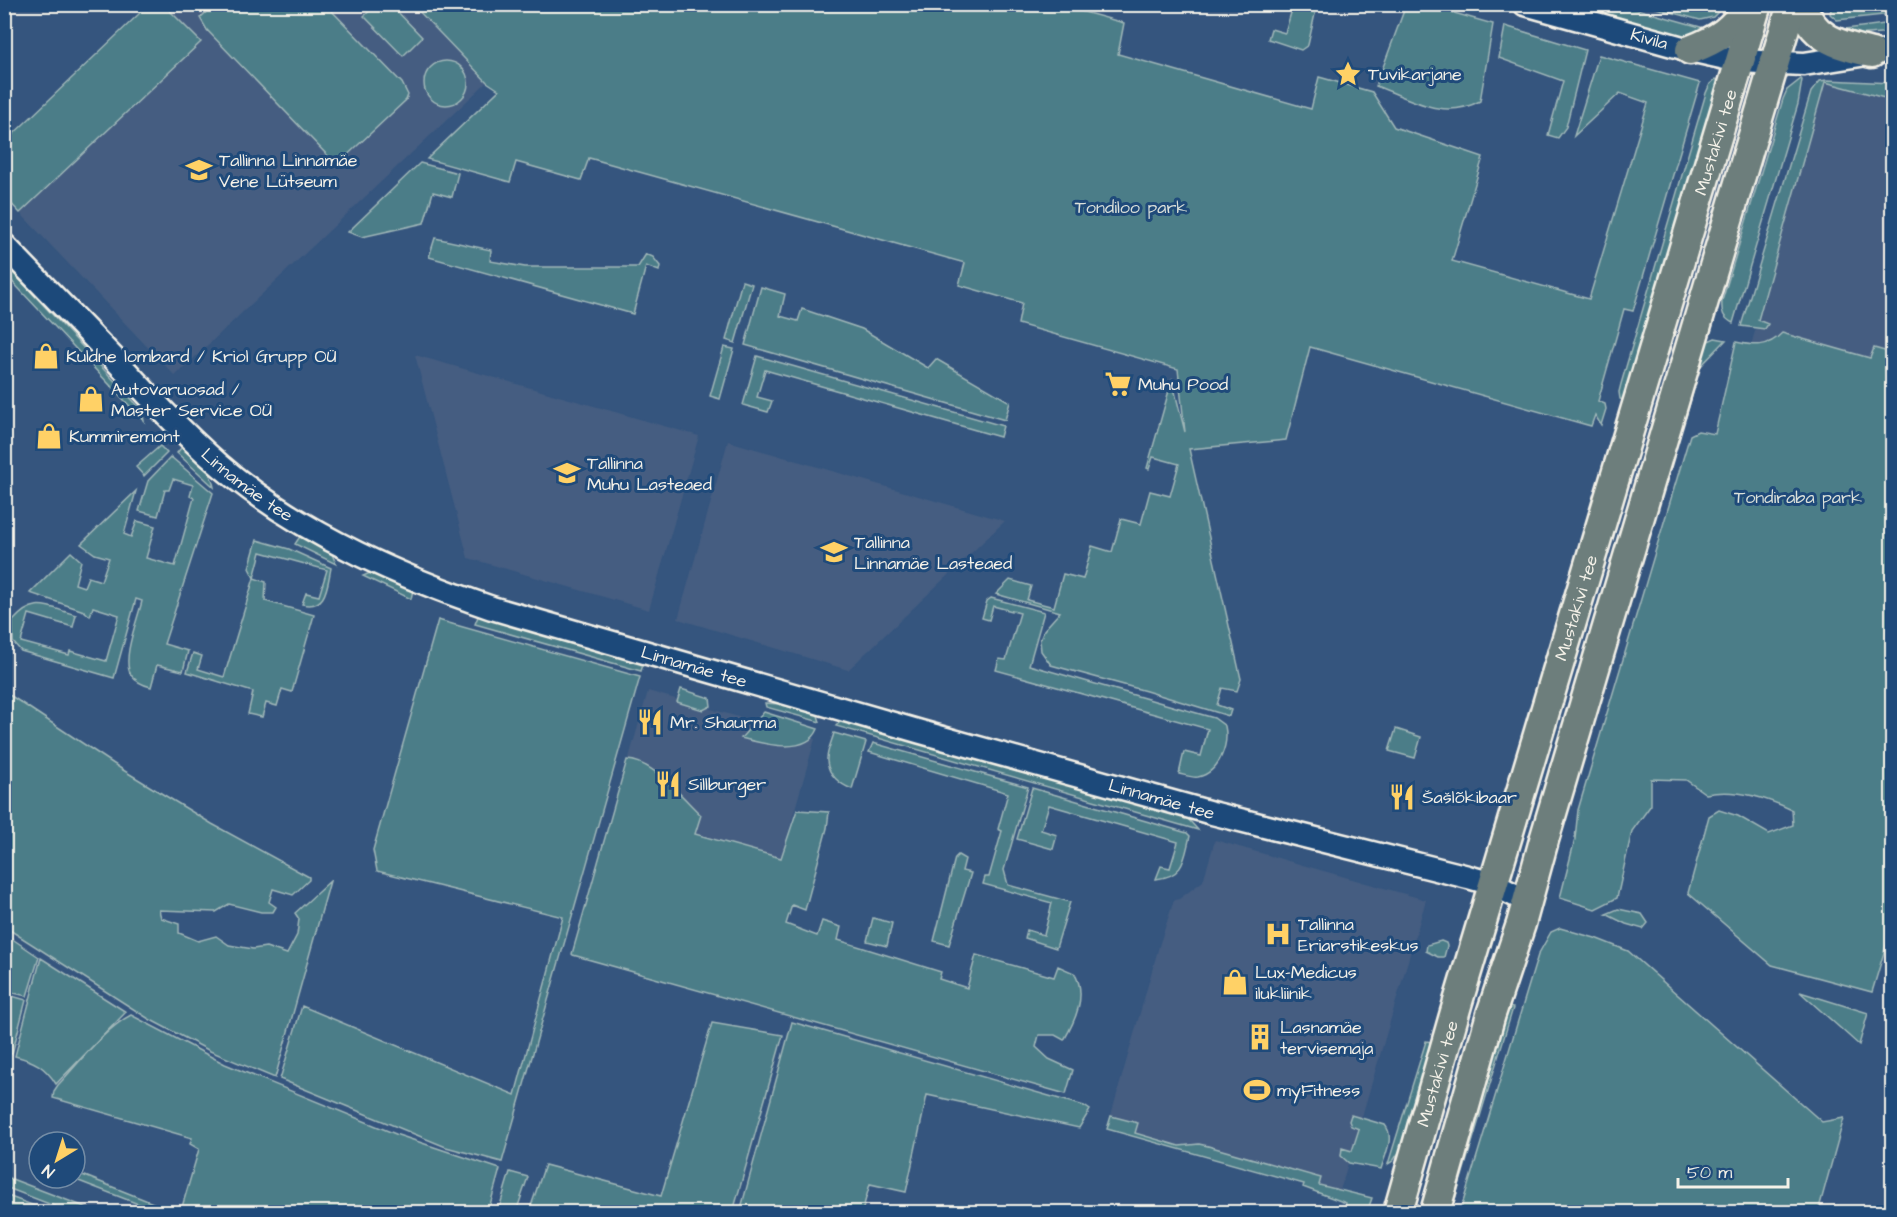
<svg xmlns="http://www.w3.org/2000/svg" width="1897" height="1217" font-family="'Architects Daughter',sans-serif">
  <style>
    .built { fill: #445d81 }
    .green { fill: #4b7d88; stroke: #a0b7b8; stroke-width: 1.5 }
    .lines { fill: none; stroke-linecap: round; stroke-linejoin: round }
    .minor-casing { stroke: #f4f1e8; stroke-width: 27 }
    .major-casing { stroke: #f4f1e8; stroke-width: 33 }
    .minor { stroke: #1f4a7a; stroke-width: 22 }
    .major { stroke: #6d7e7c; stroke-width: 28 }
    .labels { text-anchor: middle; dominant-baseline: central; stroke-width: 6; stroke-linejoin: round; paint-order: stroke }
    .street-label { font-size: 18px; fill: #f4f1e8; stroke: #1f4a7a }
    .poi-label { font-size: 18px; fill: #f4f1e8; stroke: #1f4a7a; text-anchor: start }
    .park-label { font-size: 18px; fill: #dbe0da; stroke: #1f4a7a }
  </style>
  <rect width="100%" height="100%" fill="#35557e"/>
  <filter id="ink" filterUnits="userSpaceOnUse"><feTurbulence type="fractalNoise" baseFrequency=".0167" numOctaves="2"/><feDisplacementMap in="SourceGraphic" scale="12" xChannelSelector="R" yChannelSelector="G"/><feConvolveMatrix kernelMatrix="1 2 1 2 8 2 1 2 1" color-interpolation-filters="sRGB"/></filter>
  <g filter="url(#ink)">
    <path class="built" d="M 149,5 L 413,5 L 487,82 L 175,376 L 5,197 L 5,142 Z
      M 1825,82 L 1892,100 L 1892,396 L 1748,356 Z
      M 415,355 L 699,436 L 649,610 L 468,558 Z
      M 728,441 L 1005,521 L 848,670 L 678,619 Z
      M 648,691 L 815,739 L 781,858 L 614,810 Z
      M 1215,840 L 1426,900 L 1339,1194 L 1107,1129 L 1159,946 L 1174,900 L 1179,899 L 1203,881 Z"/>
    <path class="green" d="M 135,5 L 164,5 L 201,42 L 20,213 L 5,197 L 5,142 L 140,13 Z
      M 214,5 L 326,5 L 402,83 L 408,95 L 406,100 L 340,162 L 331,159 L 207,30 L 200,18 Z
      M 376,5 L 391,5 L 422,37 L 403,56 L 364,16 Z
      M 413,5 L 1059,5 L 1124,23 L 1118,54 L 1311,109 L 1319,77 L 1372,92 L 1394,127 L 1483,157 L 1452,261 L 1589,299 L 1648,103 L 1620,93 L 1574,136 L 1599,55 L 1700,83 L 1633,311 L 1624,309 L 1598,401 L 1605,404 L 1606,409 L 1601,425 L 1595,415 L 1591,426 L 1310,347 L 1286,440 L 1189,449 L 1241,679 L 1237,691 L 1222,688 L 1217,705 L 1231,710 L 1229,716 L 1146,691 L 1051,665 L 1041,651 L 1040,640 L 1044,630 L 1060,612 L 996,594 L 1010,580 L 1031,586 L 1027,600 L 1054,607 L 1063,574 L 1083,579 L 1092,546 L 1112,552 L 1121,519 L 1141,524 L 1150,491 L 1170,496 L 1179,464 L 1153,457 L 1149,469 L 1147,468 L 1172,380 L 1185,432 L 1178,369 L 1018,324 L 1022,303 L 959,285 L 965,263 L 589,158 L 581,180 L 516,162 L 510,182 L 427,159 L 499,90 L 487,82 Z
      M 1287,5 L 1317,5 L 1308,45 L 1301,50 L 1268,39 L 1271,29 L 1285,33 L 1293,6 Z
      M 1406,5 L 1426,5 L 1493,24 L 1480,101 C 1443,121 1412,99 1376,86 Z
      M 1596,5 L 1622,5 L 1711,30 L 1691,39 L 1602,16 L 1595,8 Z
      M 1645,5 L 1725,4 L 1725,5 L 1713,17 L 1700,20 Z
      M 1832,5 L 1892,5 L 1892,14 L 1837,20 L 1830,14 Z
      M 1892,23 L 1892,32 L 1844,36 L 1830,31 Z
      M 1505,26 L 1585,50 L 1566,127 L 1558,138 L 1548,135 L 1563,81 L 1499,58 Z
      M424 83a22 22 0 1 1 44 0a22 22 0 1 1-44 0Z
      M 1716,79 L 1718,81 L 1720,97 L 1629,402 L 1620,399 L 1619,392 L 1621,384 L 1706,93 L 1710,84 Z
      M 1801,79 L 1802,80 L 1798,104 L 1733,323 C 1723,318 1721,312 1722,301 L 1783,99 L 1787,90 Z
      M 1827,80 L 1892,83 L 1892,100 L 1825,82 L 1758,320 L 1768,324 L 1765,329 L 1741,326 L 1811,92 L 1820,81 Z
      M 420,163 L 458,173 L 452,197 L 433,192 L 424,223 L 362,237 L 348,232 Z
      M 435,238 L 491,250 L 490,261 L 525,267 L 638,267 L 646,254 L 653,257 L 660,266 L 659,271 L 646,266 L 633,314 L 429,257 Z
      M 5,264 L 138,406 L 142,411 L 144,421 L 5,274 Z
      M 742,281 L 752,284 L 735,343 L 726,340 Z
      M 761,287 L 785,294 L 780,316 L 798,321 L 802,309 L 862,329 L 928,368 L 936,359 L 1010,402 L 1005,420 L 745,345 Z
      M 1782,333 L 1870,358 L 1874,348 L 1892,353 L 1892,926 L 1872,992 L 1772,965 L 1688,893 L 1709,816 L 1719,810 L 1738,816 L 1769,834 L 1793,825 L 1792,810 C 1765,797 1735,788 1706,794 L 1686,780 L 1651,779 L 1651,805 L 1632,831 L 1617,898 L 1595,909 L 1560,898 L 1575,839 L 1578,810 L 1690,435 L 1698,431 L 1715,434 L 1736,342 C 1754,346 1768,348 1782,333 Z
      M 1715,338 L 1726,340 L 1700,367 L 1686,417 L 1681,415 L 1706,342 Z
      M 724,347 L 734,349 L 720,399 L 710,396 Z
      M 757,356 L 1003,426 L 1000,437 L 765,370 L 757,397 L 772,401 L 768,412 L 743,405 Z
      M 160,446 L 167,453 L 144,476 L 136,467 Z
      M 181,448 C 197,455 211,469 214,487 L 177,453 Z
      M 171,457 L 213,493 L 164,644 L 188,651 L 183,671 L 157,665 L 151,687 C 143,685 136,682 131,675 C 121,659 138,619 142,601 L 136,599 L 114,678 L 21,651 L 13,642 L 13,621 C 35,596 47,607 76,615 L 73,627 L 29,614 L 21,642 L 69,655 L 70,651 L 106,661 L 119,615 L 93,607 L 90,616 L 84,611 L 30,593 L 71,552 L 81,561 L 75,584 L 84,587 L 88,577 L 101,581 L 109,558 L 95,554 L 81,544 L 136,491 L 124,534 L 131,537 L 137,521 L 155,526 L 146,558 L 175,566 L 194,498 L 190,496 L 193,485 L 173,479 L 169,490 L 165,490 L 158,516 L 139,511 L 148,481 Z
      M 301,535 L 332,554 L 336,564 L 295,544 Z
      M 257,540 L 289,549 L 331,568 C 327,586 327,610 302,604 L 306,593 L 319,596 L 327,570 L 261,552 L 254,578 L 266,582 L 265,601 L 314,615 L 292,692 L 282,689 L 277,706 L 266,703 L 262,717 L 248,714 L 253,692 L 187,672 L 193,653 L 202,656 L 198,669 L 224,677 L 254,578 L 249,568 Z
      M 370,573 L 378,574 L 413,590 L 411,599 L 363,576 Z
      M 991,598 L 1044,612 L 1029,665 L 1214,718 L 1225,726 C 1229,744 1220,772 1198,777 C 1192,778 1185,775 1179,774 L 1184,752 L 1201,756 L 1208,729 L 996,670 L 999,659 L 1006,660 L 1020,613 L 993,606 L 989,620 L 982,618 L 987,601 Z
      M 479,614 L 644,662 L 641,671 L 475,624 Z
      M 438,620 L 640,677 L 502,1162 L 446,1147 L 280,1079 L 302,1006 L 515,1095 L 563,917 L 377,871 L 373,850 Z
      M 681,689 L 710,698 L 711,706 L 703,710 L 677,702 Z
      M 5,692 L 123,770 L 212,824 L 309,877 L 309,880 L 293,895 L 273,889 L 269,902 L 276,907 L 273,912 L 261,912 L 229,904 L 216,912 L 159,910 L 161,918 L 179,924 L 179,933 L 198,941 L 216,936 L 229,945 L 253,949 L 266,947 L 287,954 L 297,935 L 299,919 L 295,913 L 330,881 L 275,1078 L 210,1051 L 149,1019 L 5,927 Z
      M 765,703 L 796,705 L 817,712 L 820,722 L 766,707 Z
      M 764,712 L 818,729 C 807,756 763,744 741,738 Z
      M 849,719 L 1052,777 L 1188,819 L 1198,830 L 836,726 L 841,721 Z
      M 1396,729 L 1421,737 L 1415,758 L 1389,751 Z
      M 834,733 L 866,742 L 852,789 C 841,785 828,775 827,761 C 826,753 832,741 834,733 Z
      M 873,743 L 1028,787 L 1004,870 L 1008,885 L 1070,902 L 1056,948 L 1025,938 L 1027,930 L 1044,935 L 1052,903 L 983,884 L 985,877 L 989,877 L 1002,831 L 998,829 L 1008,793 L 869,752 Z
      M 627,760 C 652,760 683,798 701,815 L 695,834 L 781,858 L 797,810 L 829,812 L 827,828 L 805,910 L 792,905 L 786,924 L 817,936 L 822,921 L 841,927 L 838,940 L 941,972 L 939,979 L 967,988 L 976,955 L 1054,977 L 1058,966 L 1074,973 C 1088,994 1075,1021 1064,1040 L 1055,1035 L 1039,1035 L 1036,1047 L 1049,1059 L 1073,1070 L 1066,1094 L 573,955 L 572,954 Z
      M 1032,788 L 1187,833 L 1190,836 C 1184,859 1185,876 1156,879 L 1161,866 L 1170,868 L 1178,842 L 1049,805 L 1041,830 L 1057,835 L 1053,849 L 1017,839 Z
      M 958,855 L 965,859 L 962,871 L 971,873 L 949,945 L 934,941 L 955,858 Z
      M 1618,909 L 1642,914 L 1648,923 L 1643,929 L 1626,924 L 1606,914 Z
      M 873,918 L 892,923 L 887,946 L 867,941 Z
      M 1560,928 L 1595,938 L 1628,951 L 1822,1122 L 1844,1118 L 1818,1212 L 1460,1212 L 1538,955 L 1551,932 Z
      M 5,934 L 39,957 L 27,996 L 5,991 L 5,973 L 11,950 L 5,948 Z
      M 1441,941 L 1446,943 L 1447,946 L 1444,957 L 1438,957 L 1426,951 L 1427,945 Z
      M 41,958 L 126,1012 L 56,1084 C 45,1066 34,1061 15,1056 Z
      M 1800,992 L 1868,1013 L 1859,1045 Z
      M 5,994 L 26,1000 L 12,1054 L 5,1052 Z
      M 1508,1007 L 1513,1008 L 1451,1212 L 1445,1212 Z
      M 131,1015 L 225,1064 L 398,1135 L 500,1169 L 488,1212 L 196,1212 L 182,1207 L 199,1149 L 190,1144 L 192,1138 L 53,1098 L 54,1091 L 58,1085 C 79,1063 104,1029 131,1015 Z
      M 792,1022 L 1084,1106 L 1090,1110 L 1079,1128 L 927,1095 L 906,1192 L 870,1184 L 862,1212 L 740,1212 Z
      M 712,1023 L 783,1035 L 733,1212 L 529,1212 L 545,1165 L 661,1196 Z
      M 1426,1041 L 1432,1042 L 1400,1151 L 1393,1161 L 1388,1164 Z
      M 1351,1115 L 1385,1125 C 1395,1137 1385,1155 1381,1169 L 1349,1163 L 1341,1156 L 1342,1148 L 1352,1151 L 1359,1129 L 1351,1126 L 1349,1121 Z
      M 1111,1116 L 1138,1123 L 1135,1133 L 1179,1146 L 1199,1144 L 1208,1146 L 1321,1178 L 1319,1185 L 1372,1198 L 1367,1212 L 1343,1212 L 1346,1203 L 1303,1187 L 1304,1184 L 1107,1129 Z
      M 75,1172 L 173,1211 L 176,1212 L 159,1212 L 71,1178 L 75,1178 Z
      M 510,1172 L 528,1177 L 516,1212 L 498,1212 Z
      M 4,1176 L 98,1212 L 70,1212 L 5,1187 Z
      M 4,1195 L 5,1195 L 51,1212 L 5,1212 Z"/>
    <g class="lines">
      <g class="minor-casing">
        <g id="minor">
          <path id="s1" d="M 1525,4 L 1690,50 L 1739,61 L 1804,64 L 1892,50"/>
          <path id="s2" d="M 4,245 C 44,286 84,328 124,369 C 159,407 194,445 234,477 C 310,537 401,577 492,608 L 921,732 L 1212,813 L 1468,877 L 1493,884 L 1528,902"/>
        </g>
      </g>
      <g class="major-casing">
        <g id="major">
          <path d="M 1802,4 C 1812,40 1841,45 1872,53"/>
          <path d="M 1690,50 C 1719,39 1732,30 1750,4"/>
          <path id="s3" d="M 1398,1212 L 1457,1005 L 1757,4"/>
          <path d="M 1435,1212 L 1491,1014 L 1521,924 L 1544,840 L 1792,4"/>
        </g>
      </g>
      <use href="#minor" class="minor"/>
      <use href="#major" class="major"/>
    </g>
  </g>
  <defs>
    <g id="sight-bare" transform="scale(2.07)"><path d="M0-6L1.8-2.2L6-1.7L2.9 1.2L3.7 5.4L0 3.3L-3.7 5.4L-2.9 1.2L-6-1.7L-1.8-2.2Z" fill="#ffd166" stroke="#1f4a7a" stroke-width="2.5" paint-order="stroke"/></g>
    <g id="school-bare" transform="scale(2.07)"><path d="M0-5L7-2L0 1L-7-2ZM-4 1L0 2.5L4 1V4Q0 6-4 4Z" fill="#ffd166" stroke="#1f4a7a" stroke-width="2.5" paint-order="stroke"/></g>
    <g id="shop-bare" transform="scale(2.07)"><path d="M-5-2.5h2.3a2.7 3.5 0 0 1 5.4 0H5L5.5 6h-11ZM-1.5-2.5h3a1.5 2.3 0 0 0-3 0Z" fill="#ffd166" stroke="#1f4a7a" stroke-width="2.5" paint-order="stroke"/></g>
    <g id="supermarket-bare" transform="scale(2.07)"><path d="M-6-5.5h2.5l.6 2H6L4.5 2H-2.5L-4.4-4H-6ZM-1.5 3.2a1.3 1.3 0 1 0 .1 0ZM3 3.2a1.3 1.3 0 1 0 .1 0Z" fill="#ffd166" stroke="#1f4a7a" stroke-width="2.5" paint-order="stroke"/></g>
    <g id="restaurant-bare" transform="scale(2.07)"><path d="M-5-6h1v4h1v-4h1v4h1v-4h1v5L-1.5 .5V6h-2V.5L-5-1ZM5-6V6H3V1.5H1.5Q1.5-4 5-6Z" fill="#ffd166" stroke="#1f4a7a" stroke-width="2.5" paint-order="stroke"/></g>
    <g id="hospital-bare" transform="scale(2.07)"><path d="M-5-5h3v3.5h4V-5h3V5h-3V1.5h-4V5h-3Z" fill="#ffd166" stroke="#1f4a7a" stroke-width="2.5" paint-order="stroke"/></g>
    <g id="building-bare" transform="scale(2.07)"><path d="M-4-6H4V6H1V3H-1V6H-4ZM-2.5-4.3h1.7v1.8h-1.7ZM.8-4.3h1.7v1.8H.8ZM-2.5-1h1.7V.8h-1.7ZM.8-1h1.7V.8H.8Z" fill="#ffd166" stroke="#1f4a7a" stroke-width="2.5" paint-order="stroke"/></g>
    <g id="stadium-bare" transform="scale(2.07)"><path d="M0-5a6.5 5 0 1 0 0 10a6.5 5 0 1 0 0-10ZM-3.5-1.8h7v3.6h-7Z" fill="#ffd166" stroke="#1f4a7a" stroke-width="2.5" paint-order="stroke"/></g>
  </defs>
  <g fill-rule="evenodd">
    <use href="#sight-bare" x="1348" y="74"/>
    <use href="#school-bare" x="199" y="170"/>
    <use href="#shop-bare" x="46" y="356"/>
    <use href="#supermarket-bare" x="1118" y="384"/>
    <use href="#shop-bare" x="91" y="399"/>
    <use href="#shop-bare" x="49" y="436"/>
    <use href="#school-bare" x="567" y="473"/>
    <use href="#school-bare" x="834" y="552"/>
    <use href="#restaurant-bare" x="650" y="722"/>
    <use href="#restaurant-bare" x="668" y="784"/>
    <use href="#restaurant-bare" x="1402" y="797"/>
    <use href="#hospital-bare" x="1278" y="934"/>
    <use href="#shop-bare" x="1235" y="982"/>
    <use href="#building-bare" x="1260" y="1037"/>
    <use href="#stadium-bare" x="1257" y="1090"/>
  </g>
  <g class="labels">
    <g class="street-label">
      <text stroke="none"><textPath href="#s1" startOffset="129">Kivila</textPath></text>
      <text stroke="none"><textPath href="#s3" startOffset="1116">Mustakivi tee</textPath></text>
      <text stroke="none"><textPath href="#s2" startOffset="342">Linnamäe tee</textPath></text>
      <text stroke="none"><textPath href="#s3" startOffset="630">Mustakivi tee</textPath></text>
      <text stroke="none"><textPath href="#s2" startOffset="828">Linnamäe tee</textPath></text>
      <text stroke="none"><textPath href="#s2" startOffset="1314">Linnamäe tee</textPath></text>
      <text stroke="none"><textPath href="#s3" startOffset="144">Mustakivi tee</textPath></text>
    </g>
    <g class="poi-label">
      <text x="1368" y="74">Tuvikarjane</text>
      <text x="219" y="160">Tallinna Linnamäe<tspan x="219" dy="21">Vene Lütseum</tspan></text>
      <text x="66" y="356">Kuldne lombard / Kriol Grupp OÜ</text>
      <text x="1138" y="384">Muhu Pood</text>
      <text x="111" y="389">Autovaruosad /<tspan x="111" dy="21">Master Service OÜ</tspan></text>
      <text x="69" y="436">Kummiremont</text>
      <text x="587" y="463">Tallinna<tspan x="587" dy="21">Muhu Lasteaed</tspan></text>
      <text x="854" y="542">Tallinna<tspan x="854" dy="21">Linnamäe Lasteaed</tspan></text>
      <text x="670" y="722">Mr. Shaurma</text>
      <text x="688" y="784">Sillburger</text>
      <text x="1422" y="797">Šašlõkibaar</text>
      <text x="1298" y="924">Tallinna<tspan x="1298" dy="21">Eriarstikeskus</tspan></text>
      <text x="1255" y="972">Lux-Medicus<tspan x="1255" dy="21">ilukliinik</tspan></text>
      <text x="1280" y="1027">Lasnamäe<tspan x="1280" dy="21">tervisemaja</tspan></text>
      <text x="1277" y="1090">myFitness</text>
    </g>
    <g class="park-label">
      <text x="1131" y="207">Tondiloo park</text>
      <text x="1798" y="497">Tondiraba park</text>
    </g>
  </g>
  <rect width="1897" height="1217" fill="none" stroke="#1f4a7a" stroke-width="24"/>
  <rect x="12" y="12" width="1873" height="1193" fill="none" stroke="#f4f1e8" stroke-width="2" filter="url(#ink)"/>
  <g transform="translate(57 1160) rotate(218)"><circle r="28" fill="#1f4a7a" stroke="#748da6" stroke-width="1.5"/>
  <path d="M0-4.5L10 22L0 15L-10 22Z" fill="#ffd166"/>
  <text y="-9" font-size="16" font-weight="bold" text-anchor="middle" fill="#f4f1e8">N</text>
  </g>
  <path d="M1678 1178v9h110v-9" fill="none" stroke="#f4f1e8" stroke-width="3"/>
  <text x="1687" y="1178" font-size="18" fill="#f4f1e8" stroke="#1f4a7a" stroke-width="4.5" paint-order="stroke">50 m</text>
</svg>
